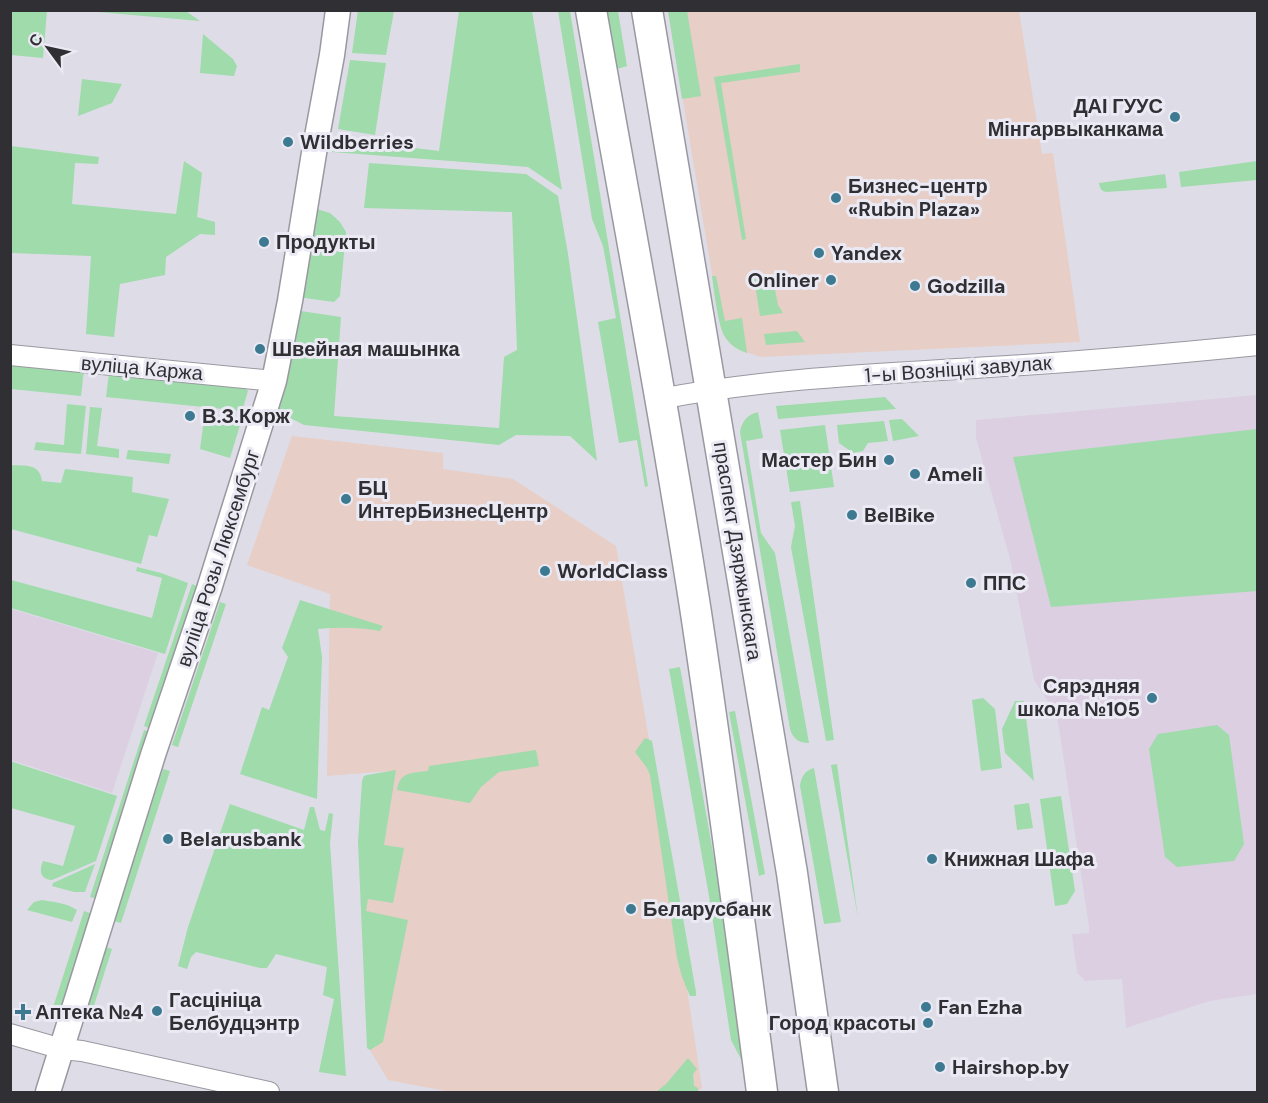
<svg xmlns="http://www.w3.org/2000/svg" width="1268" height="1103" font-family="'DM Sans',sans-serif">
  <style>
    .commercial { fill: #e7cec7 }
    .education { fill: #dccfe2 }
    .green { fill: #9fdbab }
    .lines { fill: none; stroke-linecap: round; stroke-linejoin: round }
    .minor-casing { stroke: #9998a1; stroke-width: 22 }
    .tertiary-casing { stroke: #9998a1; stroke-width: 27 }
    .primary-casing { stroke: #9998a1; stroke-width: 33 }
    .minor { stroke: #fff; stroke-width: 20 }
    .tertiary { stroke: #fff; stroke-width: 24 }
    .primary { stroke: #fff; stroke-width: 30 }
    .poi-dot { fill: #3d7a91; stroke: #ebeaf4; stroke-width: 2 }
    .labels { text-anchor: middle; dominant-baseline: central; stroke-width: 6; stroke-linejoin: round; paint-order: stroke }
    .poi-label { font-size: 20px; font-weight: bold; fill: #303034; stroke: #ebeaf4; text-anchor: start }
    .street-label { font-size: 20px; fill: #303034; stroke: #ebeaf4 }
  </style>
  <rect width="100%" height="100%" fill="#dedde7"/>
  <path class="commercial" d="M 668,11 L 1019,11 L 1042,154 L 1053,153 L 1080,342 L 761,357 L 739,350 L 732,345 L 725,337 L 721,328 Z
    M 292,436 L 443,453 L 443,469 L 513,479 L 616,546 L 651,751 L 702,1088 L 696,1092 L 451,1092 L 388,1080 L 370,1050 L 365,912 L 389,771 L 327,776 L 330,594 L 247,565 Z"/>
  <path class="education" d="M 1257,395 L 1257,994 L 1210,1001 L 1126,1028 L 1122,979 L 1085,981 L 1077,973 L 1072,934 L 1089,933 L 1089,927 L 1057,715 L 1034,680 L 1010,559 L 976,438 L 976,420 Z
    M 11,609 L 158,653 L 112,793 L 11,760 Z"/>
  <path class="green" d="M 358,10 L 394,11 L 386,55 L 352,53 Z
    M 10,11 L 47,11 L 43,58 L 11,55 Z
    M 87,11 L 186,11 L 200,21 Z
    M 459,11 L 532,11 L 562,190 L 528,167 L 332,152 L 335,138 L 439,151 Z
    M 558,11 L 570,11 L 648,486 L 645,487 L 637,440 L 619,443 L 598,322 L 616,318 L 603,246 L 592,219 Z
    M 607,11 L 618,11 L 627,66 L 617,69 Z
    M 668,11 L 687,11 L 701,96 L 682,99 Z
    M 203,34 L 233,59 L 237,66 L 234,76 L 200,73 Z
    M 350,60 L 386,63 L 375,135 L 338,129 Z
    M 800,64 L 800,72 L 721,83 L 746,239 L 742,240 L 714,77 Z
    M 82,79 L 122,84 L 112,103 L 78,116 Z
    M 11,146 L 99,157 L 98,164 L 75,163 L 72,204 L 176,214 L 184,161 L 202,173 L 197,217 L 215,222 L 215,235 L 200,234 L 166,257 L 165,275 L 120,284 L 114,337 L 86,334 L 91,256 L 11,253 Z
    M 1257,161 L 1257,180 L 1181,187 L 1179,172 Z
    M 369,163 L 526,174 L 558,196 L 568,254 L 597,461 L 570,436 L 516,435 L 499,445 L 304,425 L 271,408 L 294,310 L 341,317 L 334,416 L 499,428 L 504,357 L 517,350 L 512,212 L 364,208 Z
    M 1165,174 L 1167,188 L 1106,192 C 1101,191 1100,188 1099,183 Z
    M 310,207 L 330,213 L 340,222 L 346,232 L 340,296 L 334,302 L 297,297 Z
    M 712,276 L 716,276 L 725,321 L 742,318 L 747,353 C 738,350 730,345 725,337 C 718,326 714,291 712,276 Z
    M 754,278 L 765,282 L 775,290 L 778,305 L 783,313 L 760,316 Z
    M 797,331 L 805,342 L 766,345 L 764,334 Z
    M 10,364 L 84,370 L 81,396 L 11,389 Z
    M 109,373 L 242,384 L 248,391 L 242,411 L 106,397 Z
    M 885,397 L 896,409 L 778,419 L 776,406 Z
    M 67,404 L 86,406 L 81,454 L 34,450 L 36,442 L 64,445 Z
    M 90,407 L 102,408 L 97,446 L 119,449 L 119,458 L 86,454 Z
    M 758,412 L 763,438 L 746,441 L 761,533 L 775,553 L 809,743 C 799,743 793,739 790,729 L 740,432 C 742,421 747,415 758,412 Z
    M 204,419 L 241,422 L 230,458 L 200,449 Z
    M 902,419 L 919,436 L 893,441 L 889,420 Z
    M 884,421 L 888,441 L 868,443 L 863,451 L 853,453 L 839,443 L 837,425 Z
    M 825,425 L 834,487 L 790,492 L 780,430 Z
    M 1257,429 L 1257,591 L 1051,607 L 1013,457 Z
    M 128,450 L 171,454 L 169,464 L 126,459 Z
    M 10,465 C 25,466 40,463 42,481 L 61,483 L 65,469 L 133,477 L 132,492 L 169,499 L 157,537 L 149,535 L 141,564 L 11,529 Z
    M 800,501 L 834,740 L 826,741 L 791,547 L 795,526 L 791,502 Z
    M 137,567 L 161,573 L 188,583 L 165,654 L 11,608 L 11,580 L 152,618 L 162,578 L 136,571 Z
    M 192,584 L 199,587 L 152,729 L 144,726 Z
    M 300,600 L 383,626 L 380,631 C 359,627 339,627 318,629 L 322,657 L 317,799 L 240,774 L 262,707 L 269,710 L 288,657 L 282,648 Z
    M 220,602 L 226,604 L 178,747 L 172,745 Z
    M 680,667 L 720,892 L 749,1092 L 746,1092 L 743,1063 L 731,1040 L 709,896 L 669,669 Z
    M 983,698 L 995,709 L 1002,768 L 981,771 L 972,700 Z
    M 1015,701 L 1024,701 L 1034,781 L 1005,753 L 1002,729 Z
    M 735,711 L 765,874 L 759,876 L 729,712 Z
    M 1217,725 L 1229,735 L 1244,844 L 1234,861 L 1177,867 L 1165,857 L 1149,749 L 1158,734 Z
    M 144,730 L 150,732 L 97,899 L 90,897 Z
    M 645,738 L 652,741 L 696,992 L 696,996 L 690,996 C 684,984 680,971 677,958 L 650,775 L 647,768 L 635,752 Z
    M 536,750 L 539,766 L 499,772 L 481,787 L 470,803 L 397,790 C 400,771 413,773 428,771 L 429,766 Z
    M 10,761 L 117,796 L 96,861 L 52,880 C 40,879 39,871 43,861 L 63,866 L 75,826 L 11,808 Z
    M 837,764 L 858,918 L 831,765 Z
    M 814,768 L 841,922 L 824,924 L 800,786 C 801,777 805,770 814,768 Z
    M 163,769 L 170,771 L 121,923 L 114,921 Z
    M 396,770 L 384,845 L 404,848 L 393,903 L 368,899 L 366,911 L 408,920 L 383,1042 L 370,1050 L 367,1048 L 358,842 L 362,781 L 364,776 L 367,775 Z
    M 1061,796 L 1075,891 L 1067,904 L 1055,906 L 1040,799 Z
    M 1029,803 L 1033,828 L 1017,830 L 1014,805 Z
    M 230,804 L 304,830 L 310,807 L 314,807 L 320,830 L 325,831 L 329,813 L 333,814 L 330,843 L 346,1076 L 319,1072 L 334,999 L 323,995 L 327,967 L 276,954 L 267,968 L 260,968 L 196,952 L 191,957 L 187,969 L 178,966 L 188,927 Z
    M 95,864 L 85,892 L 74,892 L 52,886 L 53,883 Z
    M 42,900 C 54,902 67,903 77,910 L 72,922 L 27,910 L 34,902 Z
    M 84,911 L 92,914 L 60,1012 L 55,1021 L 49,1020 Z
    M 106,947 L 112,949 L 90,1018 L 84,1016 Z
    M 688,1058 L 697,1069 L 693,1074 L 694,1086 L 698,1088 L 698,1092 L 656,1092 L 666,1084 Z"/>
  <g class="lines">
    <g class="minor-casing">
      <path id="minor" d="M 10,355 L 274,381
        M 660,399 C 769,378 879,374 990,367 C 1079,362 1168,354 1258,345
        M 10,1034 L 62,1049 L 82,1051 L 269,1092"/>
    </g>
    <g class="tertiary-casing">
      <path id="tertiary" d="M 48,1092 L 153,755 L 209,589 L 274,381 L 290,301 L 314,153 L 332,55 L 338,10"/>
    </g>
    <g class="primary-casing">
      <path id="primary" d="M 591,10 C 626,211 665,411 696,613 C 720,772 741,932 762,1092
        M 647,10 L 792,873 L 823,1092"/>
    </g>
    <use href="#minor" class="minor"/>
    <use href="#tertiary" class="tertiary"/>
    <use href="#primary" class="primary"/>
  </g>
  <g class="poi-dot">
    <circle cx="1175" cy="117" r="6"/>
    <circle cx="288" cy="142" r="6"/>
    <circle cx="836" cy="198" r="6"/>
    <circle cx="264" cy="242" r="6"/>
    <circle cx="819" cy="253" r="6"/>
    <circle cx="831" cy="280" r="6"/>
    <circle cx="915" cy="286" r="6"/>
    <circle cx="260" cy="349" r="6"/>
    <circle cx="190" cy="416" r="6"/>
    <circle cx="889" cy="460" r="6"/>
    <circle cx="915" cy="474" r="6"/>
    <circle cx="346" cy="499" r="6"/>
    <circle cx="852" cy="515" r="6"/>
    <circle cx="545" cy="571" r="6"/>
    <circle cx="971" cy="583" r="6"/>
    <circle cx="1152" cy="698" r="6"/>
    <circle cx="168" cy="839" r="6"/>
    <circle cx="932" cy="859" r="6"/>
    <circle cx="631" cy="909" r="6"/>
    <circle cx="926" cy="1007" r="6"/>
    <circle cx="157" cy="1011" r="6"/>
    <path d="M20 1003h6v6h6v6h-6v6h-6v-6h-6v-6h6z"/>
    <circle cx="928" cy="1023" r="6"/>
    <circle cx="940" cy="1067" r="6"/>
  </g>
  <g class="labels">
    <g class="poi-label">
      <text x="1163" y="106" text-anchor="end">ДАІ ГУУС<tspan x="1163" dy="23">Мінгарвыканкама</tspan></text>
      <text x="300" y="142">Wildberries</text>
      <text x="848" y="186">Бизнес-центр<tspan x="848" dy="23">«Rubin Plaza»</tspan></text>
      <text x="276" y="242">Продукты</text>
      <text x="831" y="253">Yandex</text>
      <text x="819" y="280" text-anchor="end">Onliner</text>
      <text x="927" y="286">Godzilla</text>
      <text x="272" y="349">Швейная машынка</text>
      <text x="202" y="416">В.З.Корж</text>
      <text x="877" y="460" text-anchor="end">Мастер Бин</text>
      <text x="927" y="474">Ameli</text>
      <text x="358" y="488">БЦ<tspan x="358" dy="23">ИнтерБизнесЦентр</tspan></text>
      <text x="864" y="515">BelBike</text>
      <text x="557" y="571">WorldClass</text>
      <text x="983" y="583">ППС</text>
      <text x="1140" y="686" text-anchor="end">Сярэдняя<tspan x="1140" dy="23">школа №105</tspan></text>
      <text x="180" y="839">Belarusbank</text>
      <text x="944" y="859">Книжная Шафа</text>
      <text x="643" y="909">Беларусбанк</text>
      <text x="169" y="1000">Гасцініца<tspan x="169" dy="23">Белбудцэнтр</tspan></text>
      <text x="938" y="1007">Fan Ezha</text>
      <text x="35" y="1012">Аптека №4</text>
      <text x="916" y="1023" text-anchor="end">Город красоты</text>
      <text x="952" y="1067">Hairshop.by</text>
    </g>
    <g class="street-label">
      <text transform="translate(142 368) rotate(5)">вуліца Каржа</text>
      <text transform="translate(958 369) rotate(-4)">1-ы Возніцкі завулак</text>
      <text transform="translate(738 551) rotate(81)">праспект Дзяржынскага</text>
      <text transform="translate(218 558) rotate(-72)">вуліца Розы Люксембург</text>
    </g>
  </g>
  <rect width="1268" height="1103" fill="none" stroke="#303034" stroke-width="24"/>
  <g transform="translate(48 48) rotate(303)" stroke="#ebeaf4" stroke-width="4.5" paint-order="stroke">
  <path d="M0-4.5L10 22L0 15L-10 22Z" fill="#303034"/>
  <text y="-9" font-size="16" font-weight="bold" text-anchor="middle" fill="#303034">С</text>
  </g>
</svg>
